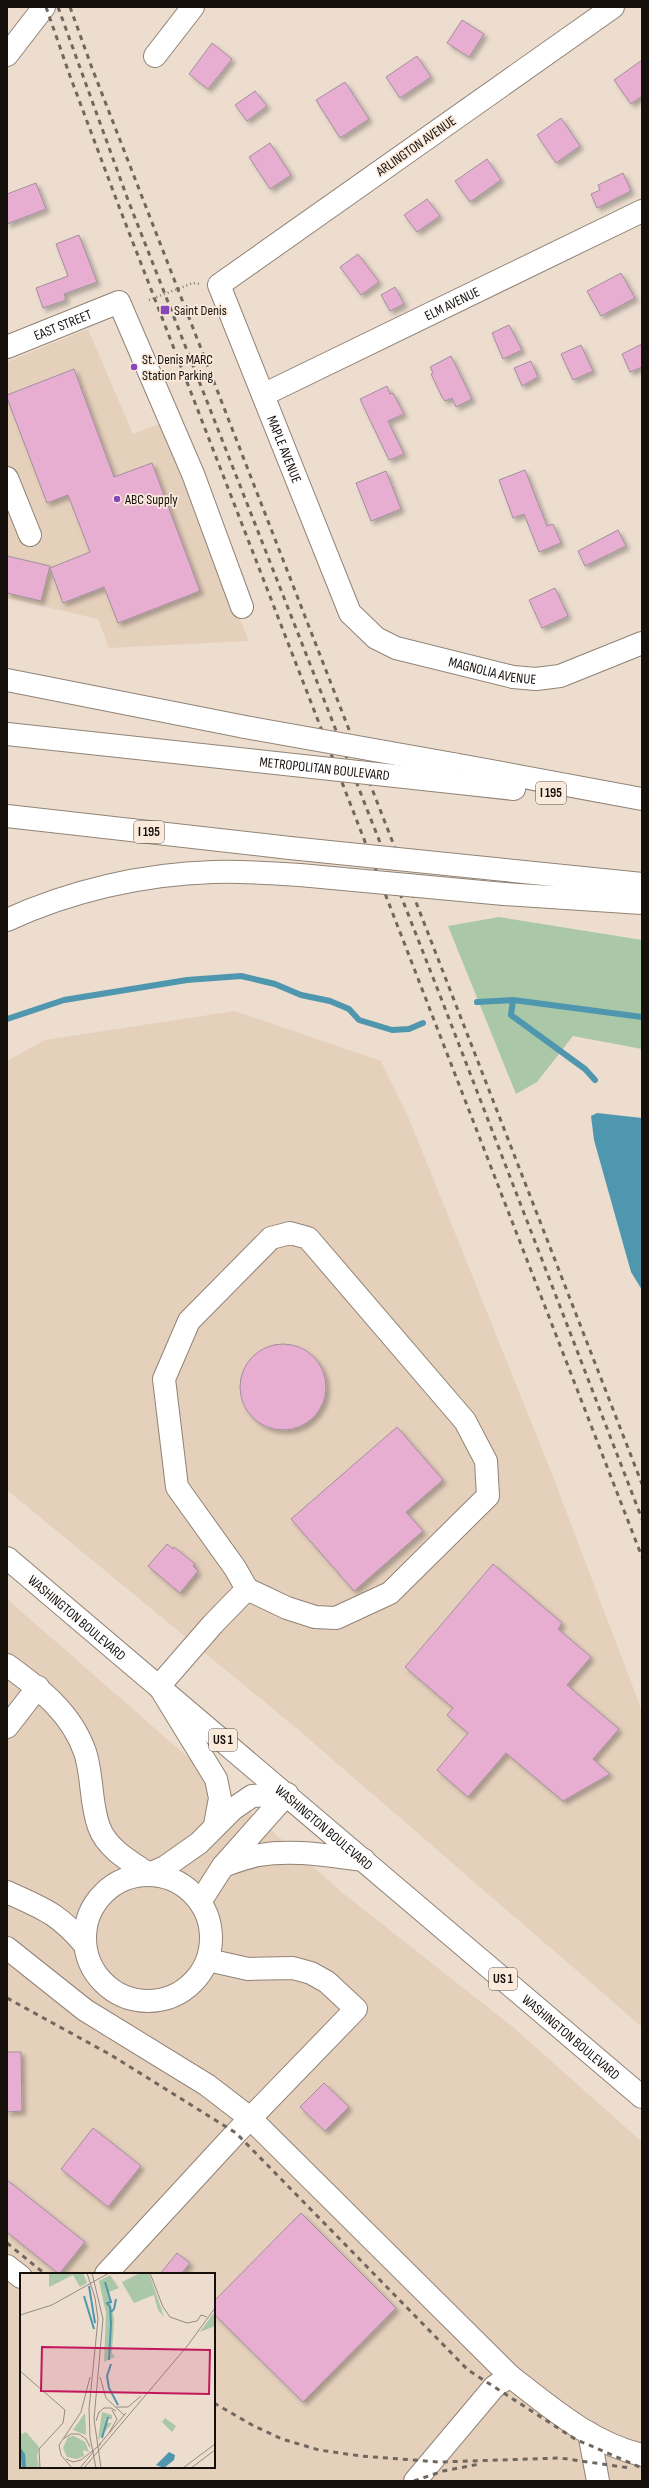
<svg xmlns="http://www.w3.org/2000/svg" width="649" height="2488" font-family="'Sofia Sans Condensed',sans-serif">
  <style>
    .built { fill: #e5d0bc; fill-rule: evenodd }
    .green { fill: #aac8a7 }
    .water { fill: #4f96af }
    .lines { fill: none; stroke-linecap: round; stroke-linejoin: round }
    .stream { stroke: #4f96af; stroke-width: 6 }
    .building { fill: #e7aed2; stroke: #a1909b; filter: url(#shadow) }
    .minor-casing { stroke: #918376; stroke-width: 24 }
    .major-casing { stroke: #918376; stroke-width: 24 }
    .highway-casing { stroke: #918376; stroke-width: 24 }
    .path { stroke: #857a71; stroke-width: 2.5; stroke-dasharray: 1 3; stroke-linecap: butt }
    .minor { stroke: #fff; stroke-width: 22 }
    .major { stroke: #fff; stroke-width: 22 }
    .highway { stroke: #fff; stroke-width: 22 }
    .rail { stroke: #71675f; stroke-width: 3; stroke-dasharray: 5 5; stroke-linecap: butt }
    .highway-bridge-casing { stroke: #918376; stroke-width: 24; stroke-linecap: butt }
    .highway-bridge { stroke: #fff; stroke-width: 22 }
    .poi-dot { fill: #8746ba; stroke: #faeadc; stroke-width: 1.5 }
    .labels { text-anchor: middle; dominant-baseline: central; stroke-width: 3.5; stroke-linejoin: round; paint-order: stroke }
    .shield { fill: #faeadc; stroke: #5a514a; stroke-width: 1 }
    .shield-label { font-size: 13px; font-weight: bold; fill: #16100c }
    .street-label { font-size: 14px; fill: #16100c; stroke: #faeadc }
    .poi-label { font-size: 14px; fill: #16100c; stroke: #faeadc; text-anchor: start }
    .inset-river { fill: none; stroke: #4f96af; stroke-width: 2 }
    .inset-road { fill: none; stroke: #968b81; stroke-width: 1 }
    .view { fill: #c2185b; fill-opacity: 0.15; stroke: #c2185b; stroke-width: 2 }
    .inset-edge { fill: none; stroke: #16100c; stroke-width: 2 }
  </style>
  <defs>
    <filter id="shadow"><feDropShadow dx="3.5" dy="3.5" stdDeviation="2" flood-color="#0004"/></filter>
  </defs>
  <rect width="100%" height="100%" fill="#ecddcf"/>
  <path class="built" d="M 88,329 L 133,434 L 159,424 L 249,641 L 109,648 L 98,619 L 7,598 L 7,362 Z
    M 235,1011 L 381,1061 L 410,1121 L 552,1474 L 642,1711 L 642,2027 L 295,1727 L 7,1490 L 7,1061 L 45,1040 Z
    M 7,1599 L 344,1894 L 513,2027 L 642,2142 L 642,2481 L 7,2481 ZM 21,2274 L 214,2274 L 214,2467 L 21,2467 Z"/>
  <path class="green" d="M 499,917 L 642,940 L 642,1049 L 573,1036 L 537,1082 L 516,1094 L 448,926 Z"/>
  <path class="water" d="M 597,1113 L 642,1118 L 642,1290 L 631,1272 L 594,1140 L 591,1116 Z"/>
  <g class="lines">
    <path class="stream" d="M 513,1000 L 511,1015 L 585,1069 L 595,1080
      M 477,1002 L 513,1000 L 642,1017
      M 7,1019 L 64,1000 L 187,980 L 241,976 L 275,984 L 301,995 L 330,1001 L 349,1009 L 359,1020 L 392,1030 L 409,1029 L 423,1023"/>
  </g>
  <path class="building" d="M 462,20 L 484,34 L 469,57 L 447,43 Z
    M 212,43 L 232,59 L 208,89 L 189,74 Z
    M 417,56 L 431,77 L 400,98 L 386,77 Z
    M 642,60 L 642,96 L 631,104 L 614,80 Z
    M 345,82 L 369,119 L 340,138 L 316,100 Z
    M 255,91 L 267,106 L 247,121 L 235,105 Z
    M 561,118 L 580,146 L 556,163 L 537,135 Z
    M 270,143 L 291,175 L 270,189 L 249,157 Z
    M 487,159 L 501,180 L 470,202 L 455,181 Z
    M 623,173 L 631,191 L 597,208 L 591,194 L 600,190 L 598,185 Z
    M 36,183 L 46,209 L 7,224 L 7,194 Z
    M 427,199 L 440,216 L 417,232 L 404,215 Z
    M 79,235 L 97,282 L 64,294 L 66,300 L 43,308 L 36,288 L 68,276 L 56,244 Z
    M 358,254 L 379,282 L 361,295 L 340,267 Z
    M 621,273 L 635,298 L 601,316 L 587,291 Z
    M 395,287 L 404,304 L 390,311 L 381,295 Z
    M 509,325 L 522,350 L 503,359 L 492,333 Z
    M 642,344 L 642,367 L 630,372 L 622,354 Z
    M 581,345 L 593,371 L 573,380 L 561,354 Z
    M 451,356 L 472,399 L 456,407 L 452,398 L 445,401 L 442,397 L 431,374 L 433,373 L 430,367 Z
    M 531,361 L 538,377 L 522,386 L 514,368 Z
    M 74,369 L 114,477 L 152,463 L 200,591 L 118,623 L 104,587 L 63,603 L 50,568 L 90,552 L 68,495 L 47,503 L 7,398 L 7,395 Z
    M 387,386 L 390,394 L 393,393 L 404,414 L 388,421 L 404,454 L 389,460 L 360,399 Z
    M 525,470 L 547,526 L 553,524 L 561,543 L 539,552 L 524,514 L 513,518 L 499,480 Z
    M 386,471 L 401,509 L 371,521 L 356,483 Z
    M 618,530 L 626,546 L 585,566 L 578,551 Z
    M 7,556 L 50,566 L 41,601 L 7,593 Z
    M 555,588 L 568,616 L 542,628 L 529,600 Z
    M240 1387a43 43 0 1 1 86 0a43 43 0 1 1-86 0Z
    M 397,1427 L 443,1480 L 406,1512 L 423,1531 L 354,1591 L 291,1519 Z
    M 167,1544 L 173,1549 L 174,1547 L 195,1564 L 193,1566 L 198,1571 L 180,1593 L 148,1566 Z
    M 493,1564 L 562,1623 L 558,1629 L 591,1657 L 567,1685 L 619,1729 L 593,1759 L 610,1774 L 563,1801 L 506,1753 L 468,1797 L 437,1770 L 468,1733 L 447,1715 L 453,1708 L 405,1667 Z
    M 7,2052 L 21,2052 L 22,2111 L 7,2112 Z
    M 324,2083 L 349,2107 L 325,2131 L 300,2107 Z
    M 93,2128 L 141,2166 L 108,2207 L 61,2169 Z
    M 7,2180 L 85,2242 L 59,2274 L 7,2232 Z
    M 301,2213 L 396,2308 L 303,2402 L 214,2314 L 214,2301 Z
    M 177,2253 L 190,2263 L 181,2274 L 160,2274 Z"/>
  <g class="lines">
    <g class="minor-casing">
      <g id="minor">
        <path id="s1" d="M 613,7 L 219,285 L 350,613 L 376,638 L 396,648 L 513,677 L 536,679 L 560,676 L 642,643"/>
        <path d="M 7,55 L 44,7"/>
        <path d="M 155,56 L 193,7"/>
        <path id="s2" d="M 7,347 L 119,302 L 193,474 L 242,607"/>
        <path id="s3" d="M 263,395 L 642,211"/>
        <path d="M 7,478 L 30,535"/>
        <path d="M 7,1665 C 40,1689 71,1712 85,1752 C 93,1776 90,1803 99,1827 C 107,1849 131,1862 149,1874 L 165,1867 L 199,1843 L 233,1809 L 252,1796 L 287,1794"/>
        <path d="M 7,1727 L 38,1687"/>
        <path d="M 215,1825 L 220,1798 L 216,1779 L 159,1686 L 213,1624 L 247,1589 L 235,1568 L 177,1487 L 164,1379 L 189,1321 L 271,1238 L 290,1233 L 308,1238 L 465,1421 L 486,1461 L 488,1496 L 390,1593 L 336,1618 L 315,1617 L 287,1608 L 247,1589"/>
        <path d="M 223,1866 C 234,1862 247,1857 259,1855 C 294,1849 329,1856 364,1860"/>
        <circle cx="148" cy="1938" r="63"/>
        <path d="M 7,1892 C 44,1909 58,1913 85,1945"/>
        <path d="M 200,1902 L 223,1866 L 287,1794"/>
        <path d="M 7,1948 L 85,2010 L 207,2085 L 250,2118 L 510,2376 C 550,2407 591,2443 642,2455"/>
        <path d="M 7,2266 L 21,2277"/>
        <path d="M 106,2274 L 236,2133 L 356,2009 L 327,1982 L 311,1973 L 293,1968 L 248,1969 L 208,1960"/>
        <path d="M 589,2433 L 598,2481"/>
        <path d="M 415,2481 L 494,2387 L 510,2376"/>
      </g>
    </g>
    <g class="major-casing">
      <g id="major">
        <path id="s4" d="M 7,1558 L 642,2097"/>
      </g>
    </g>
    <g class="highway-casing">
      <path id="highway" d="M 7,680 L 245,727
        M 7,734 L 257,761
        M 453,764 L 642,799
        M 460,783 L 514,789
        M 7,816 L 290,848
        M 495,869 L 642,884
        M 504,894 L 642,903
        M 7,920 C 70,891 143,874 213,872 C 242,871 271,873 300,875"/>
    </g>
    <path class="path" d="M 149,300 L 193,283 L 199,284"/>
    <use href="#minor" class="minor"/>
    <use href="#major" class="major"/>
    <use href="#highway" class="highway"/>
    <path class="rail" d="M 46,7 L 70,76 L 118,204 L 642,1557
      M 58,7 L 128,200 L 441,998 L 642,1519
      M 70,7 L 92,68 L 642,1484
      M 7,1998 L 111,2055 L 236,2133 L 468,2370 L 575,2439 L 642,2468
      M 7,2243 L 45,2274
      M 214,2403 L 254,2426 L 282,2439 L 319,2450 L 361,2456 L 439,2462 L 560,2458 L 630,2468
      M 414,2481 L 443,2471 L 480,2464"/>
    <g class="highway-bridge-casing">
      <g id="highway-bridge">
        <path d="M 245,727 L 453,764"/>
        <path id="s5" d="M 257,761 L 460,783"/>
        <path d="M 290,848 L 495,869"/>
        <path d="M 300,875 L 504,894"/>
      </g>
    </g>
    <use href="#highway-bridge" class="highway-bridge"/>
  </g>
  <g class="poi-dot">
    <rect x="160" y="305" width="10" height="10" rx="2"/>
    <circle cx="134" cy="367" r="4"/>
    <circle cx="117" cy="499" r="4"/>
  </g>
  <g class="labels">
    <g class="shield">
      <rect x="536" y="782" width="30" height="22" rx="3"/>
      <rect x="134" y="821" width="30" height="22" rx="3"/>
      <rect x="209" y="1729" width="28" height="22" rx="3"/>
      <rect x="489" y="1968" width="28" height="22" rx="3"/>
    </g>
    <g class="shield-label">
      <text x="551" y="793">I 195</text>
      <text x="149" y="832">I 195</text>
      <text x="223" y="1740">US 1</text>
      <text x="503" y="1979">US 1</text>
    </g>
    <g class="street-label">
      <text transform="translate(416 146) rotate(-35)">ARLINGTON AVENUE</text>
      <text stroke="none"><textPath href="#s3" startOffset="210">ELM AVENUE</textPath></text>
      <text stroke="none"><textPath href="#s2" startOffset="60">EAST STREET</textPath></text>
      <text stroke="none"><textPath href="#s1" startOffset="659">MAPLE AVENUE</textPath></text>
      <text stroke="none"><textPath href="#s1" startOffset="993">MAGNOLIA AVENUE</textPath></text>
      <text stroke="none"><textPath href="#s5" startOffset="68">METROPOLITAN BOULEVARD</textPath></text>
      <text stroke="none"><textPath href="#s4" startOffset="92">WASHINGTON BOULEVARD</textPath></text>
      <text stroke="none"><textPath href="#s4" startOffset="416">WASHINGTON BOULEVARD</textPath></text>
      <text stroke="none"><textPath href="#s4" startOffset="740">WASHINGTON BOULEVARD</textPath></text>
    </g>
    <g class="poi-label">
      <text x="174" y="310">Saint Denis</text>
      <text x="142" y="359">St. Denis MARC<tspan x="142" dy="16">Station Parking</tspan></text>
      <text x="125" y="499">ABC Supply</text>
    </g>
  </g>
  <g transform="translate(20 2273)">
    <rect width="195" height="195" fill="#ecddcf"/>
    <path d="M 29,0 L 63,0 L 67,10 L 60,14 L 53,2 L 29,14 ZM 120,0 L 129,0 L 144,44 L 138,37 L 134,22 L 114,30 L 104,13 L 102,9 ZM 90,2 L 99,15 L 89,19 L 94,47 L 92,80 L 95,84 L 84,89 L 86,40 L 79,8 ZM 195,39 L 195,53 L 180,59 L 192,42 ZM 82,139 L 92,142 L 92,146 L 85,146 L 86,150 L 92,150 L 78,167 ZM 65,140 L 66,156 L 66,162 L 53,157 ZM 145,145 L 156,153 L 152,159 L 142,149 ZM 0,159 L 2,161 L 6,159 L 19,174 L 17,183 L 19,195 L 0,195 ZM 54,163 L 65,169 L 69,179 L 63,177 L 64,183 L 57,186 L 47,184 L 43,175 L 48,164 Z" fill="#aac8a7"/>
    <path d="M 0,174 L 5,181 L 6,195 L 2,195 ZM 149,179 L 155,182 L 154,187 L 144,195 L 136,192 Z" fill="#4f96af"/>
    <path class="inset-river" d="M 85,9 L 91,29 L 87,30 L 90,34 L 91,50 L 89,87M 69,13 L 75,50M 64,23 L 74,56M 91,39 L 94,36 L 96,26M 91,91 L 87,103 L 89,115 L 98,132M 82,165 L 88,144"/>
    <path class="inset-road" d="M 67,0 L 75,25 L 78,46 L 69,136 L 70,164 L 76,195M 72,0 L 83,46 L 74,146 L 81,195M 130,0 L 143,34 L 150,44 L 167,50 L 177,48 L 181,42 L 187,44M 0,42 L 32,32 L 89,0M 0,98 L 45,137 L 43,150 L 19,176 L 20,195M 80,104 L 86,125 L 104,142M 96,134 L 108,134 L 121,123M 76,148 L 79,139 L 84,135 L 91,135 L 96,138M 89,160 L 97,146 L 92,137M 43,166 L 51,161 L 59,161 L 66,166 L 70,174M 79,172 L 106,140M 46,186 L 53,189 L 61,187 L 81,171M 52,195 L 41,182 L 39,172 L 61,139 L 70,104M 60,195 L 74,178M 64,195 L 168,72 L 195,35M 163,195 L 195,171M 171,195 L 195,177"/>
    <path class="view" d="M 22,74 L 190,77 L 189,121 L 21,118 Z"/>
    <rect width="195" height="195" class="inset-edge"/>
  </g>
  <rect width="649" height="2488" fill="none" stroke="#16100c" stroke-width="16"/>
</svg>
